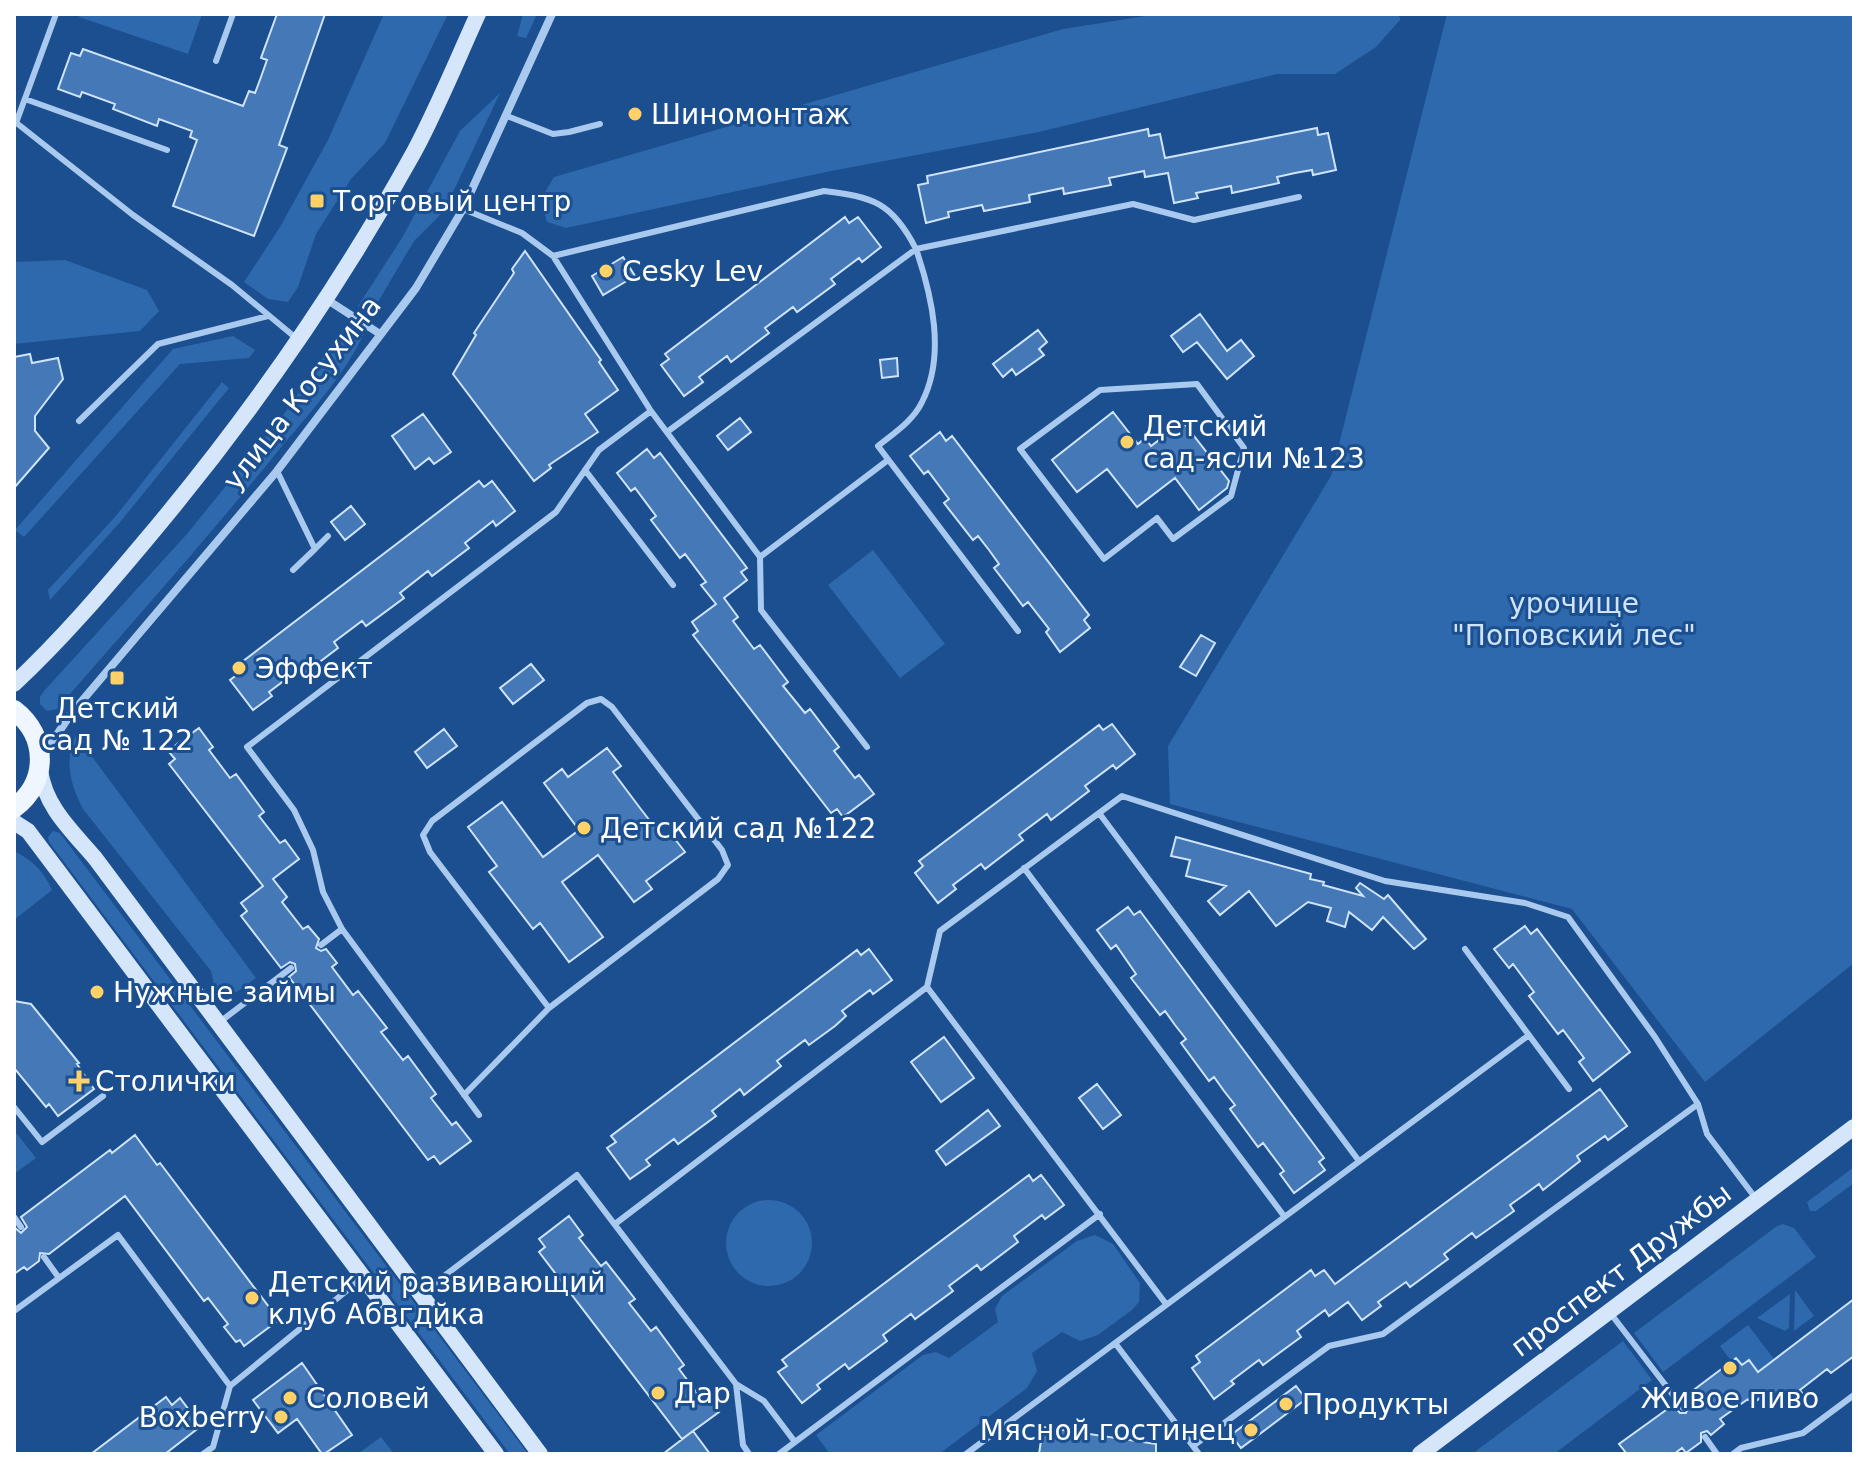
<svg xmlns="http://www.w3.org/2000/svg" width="1868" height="1468" font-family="'DejaVu Sans',sans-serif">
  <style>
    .green { fill: #2e69ad }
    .building { fill: #4478b7; stroke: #cfe3fa; stroke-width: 2 }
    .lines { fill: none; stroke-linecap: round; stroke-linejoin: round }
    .service { stroke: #a9c9ee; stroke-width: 6 }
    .minor { stroke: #a9c9ee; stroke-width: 8 }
    .secondary { stroke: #d6e6fa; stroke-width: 16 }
    .primary { stroke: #f0f6ff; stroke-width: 20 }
    .poi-dot { fill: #ffd166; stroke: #1b4f8f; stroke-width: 3 }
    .labels { text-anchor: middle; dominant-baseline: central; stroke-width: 6; stroke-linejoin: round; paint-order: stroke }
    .poi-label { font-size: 28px; fill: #fff; stroke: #1b4f8f; text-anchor: start }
    .street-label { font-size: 28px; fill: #fff; stroke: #1b4f8f }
    .park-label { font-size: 28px; fill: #cfe3fa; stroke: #1b4f8f }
  </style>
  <rect width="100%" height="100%" fill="#1b4f8f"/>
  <path class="green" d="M 80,14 L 202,14 L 188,54 L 79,17 Z
    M 384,14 L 448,14 L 385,143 L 351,179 L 316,234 L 298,287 L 288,302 L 268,299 L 244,282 L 280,227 L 328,140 Z
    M 523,14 L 537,14 L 526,38 L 517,36 Z
    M 1158,14 L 1399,14 L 1400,20 L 1376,47 L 1335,74 L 1277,74 L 1039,132 L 826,172 L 566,228 L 547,222 L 541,199 L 554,177 L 1063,29 Z
    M 1447,14 L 1854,14 L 1854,963 L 1705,1082 L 1572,909 L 1170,804 L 1168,746 L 1331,476 Z
    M 500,93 L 444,211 L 414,241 L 372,312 L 365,314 L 358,306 L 402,238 L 460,131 Z
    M 65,260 L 147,290 L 159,311 L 140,331 L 14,344 L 14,262 Z
    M 350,325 L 364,333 C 346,374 307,416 278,451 C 207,539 131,624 57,709 L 47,711 L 40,704 L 40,697 L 44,691 L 186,535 L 282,417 L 343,329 Z
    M 233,336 L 255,350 L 249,358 L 180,364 L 24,537 L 15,530 L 173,349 Z
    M 222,382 L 229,388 L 121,521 L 50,600 L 48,590 L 115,517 Z
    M 873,550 L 945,644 L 900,678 L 828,585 Z
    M 76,735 L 256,978 C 245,986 234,997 220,995 L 215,989 L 211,971 L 83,809 C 70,784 64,761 76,735 Z
    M 53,831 L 60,833 L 528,1454 L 510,1454 L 49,842 L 48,837 Z
    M 14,851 C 32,860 44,871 52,890 L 14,920 Z
    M 14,1130 L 36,1158 L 14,1174 Z
    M 1854,1167 L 1854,1183 L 1816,1211 L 1810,1211 L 1807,1202 Z
    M726 1243a43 43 0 1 1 86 0a43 43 0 1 1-86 0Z
    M 1783,1224 L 1794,1228 L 1816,1257 L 1663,1372 L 1634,1333 L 1777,1226 Z
    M 1095,1235 L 1113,1244 L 1140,1283 L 1139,1302 L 1132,1310 L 1098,1335 L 1080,1341 L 1062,1332 L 1032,1353 L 1037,1371 L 1027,1388 L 939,1454 L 830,1454 L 816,1435 L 923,1355 L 936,1352 L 949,1358 L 998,1322 L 995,1309 L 1002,1296 L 1077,1241 Z
    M 1795,1290 L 1814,1316 L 1794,1331 Z
    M 1790,1294 L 1789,1328 L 1785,1331 L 1757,1318 Z
    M 1748,1325 L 1774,1359 L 1765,1366 L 1770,1373 L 1763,1378 L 1749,1360 L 1742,1365 L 1736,1358 L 1731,1361 L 1720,1346 Z
    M 1623,1341 L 1652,1380 L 1554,1454 L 1472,1454 Z
    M 381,1437 L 394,1454 L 358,1454 Z"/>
  <path class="building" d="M 277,14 L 325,14 L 279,145 L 287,148 L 254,236 L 173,206 L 197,140 L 190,137 L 192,131 L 159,119 L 157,126 L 113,109 L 115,104 L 82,92 L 80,97 L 58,89 L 71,53 L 80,56 L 83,49 L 243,106 L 249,91 L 255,93 L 261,77 L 267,60 L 261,58 Z
    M 1317,128 L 1318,135 L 1328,133 L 1336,170 L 1313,175 L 1312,170 L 1295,173 L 1277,177 L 1279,183 L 1232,193 L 1231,186 L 1196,193 L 1198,198 L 1174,203 L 1168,173 L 1145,177 L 1144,171 L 1109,178 L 1111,185 L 1064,194 L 1063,188 L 1029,195 L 1030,202 L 984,211 L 982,205 L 948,212 L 949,217 L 926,223 L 918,185 L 928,183 L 927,176 L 1148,129 L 1149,136 L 1160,134 L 1165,158 Z
    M 845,217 L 849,223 L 858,217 L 881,247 L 862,262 L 859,258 L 831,279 L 835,284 L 797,312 L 793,307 L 765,328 L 769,333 L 731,362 L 727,356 L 699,377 L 703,382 L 684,396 L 661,365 L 669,359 L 665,354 Z
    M 525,251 L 601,360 L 599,362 L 618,390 L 585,414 L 598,432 L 549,465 L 551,468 L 534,481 L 453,374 L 476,335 L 474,333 L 514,273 L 512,269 Z
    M 623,257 L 635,276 L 603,295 L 592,276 Z
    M 1200,314 L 1227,351 L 1241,340 L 1254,356 L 1227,379 L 1197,342 L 1183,352 L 1171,336 Z
    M 1038,330 L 1047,342 L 1039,349 L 1044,355 L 1016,375 L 1012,369 L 1003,377 L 993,364 Z
    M 30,354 L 32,363 L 58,358 L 63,379 L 35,416 L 35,431 L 49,448 L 14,488 L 14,357 Z
    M 897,358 L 898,376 L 882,378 L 880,360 Z
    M 1113,412 L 1138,444 L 1145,438 L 1151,446 L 1183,422 L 1229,481 L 1227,488 L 1199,510 L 1175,478 L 1137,507 L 1107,469 L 1077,492 L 1052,460 Z
    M 423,414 L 451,452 L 434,464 L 429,458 L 415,469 L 392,436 Z
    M 740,418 L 751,432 L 728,450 L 717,436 Z
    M 940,432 L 946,441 L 952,436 L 1089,615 L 1084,620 L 1090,628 L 1060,652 L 1046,632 L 1049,629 L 1028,602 L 1023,606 L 994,568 L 999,564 L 989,550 L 978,536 L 973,540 L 944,503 L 949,499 L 928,471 L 924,474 L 910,456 Z
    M 647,449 L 654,458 L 660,453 L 747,568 L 741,572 L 747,580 L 724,598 L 738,617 L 733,621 L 754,649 L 760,645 L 788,682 L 783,686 L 805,713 L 810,709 L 839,747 L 834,751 L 855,778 L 859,775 L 874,794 L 843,817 L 837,809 L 831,813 L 693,635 L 698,631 L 692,622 L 716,604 L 701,585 L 706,582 L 685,554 L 680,558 L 651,520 L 656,516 L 635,488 L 631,491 L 617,473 Z
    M 479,481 L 484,487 L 492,481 L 515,511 L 496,526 L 493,521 L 465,543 L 469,548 L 432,576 L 428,571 L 400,593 L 404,598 L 366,626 L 362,621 L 334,642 L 338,648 L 301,676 L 297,671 L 269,692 L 272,696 L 253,710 L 230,680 L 238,674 L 234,668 Z
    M 351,506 L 365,524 L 345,540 L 331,522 Z
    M 1201,635 L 1215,643 L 1196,676 L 1180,667 Z
    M 531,664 L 544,680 L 513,704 L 500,688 Z
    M 1112,724 L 1135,754 L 1116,769 L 1113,765 L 1085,786 L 1089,791 L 1051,820 L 1047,814 L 1019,835 L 1023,840 L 985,869 L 981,864 L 953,885 L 956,889 L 938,903 L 915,873 L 923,866 L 919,861 L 1099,725 L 1103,730 Z
    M 199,728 L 213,747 L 209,750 L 230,778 L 236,774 L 264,812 L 259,816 L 280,843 L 285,840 L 299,859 L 273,879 L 287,897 L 282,902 L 303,929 L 308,926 L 319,939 L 316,948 L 321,951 L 326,949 L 337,963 L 332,967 L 353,995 L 358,991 L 387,1028 L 381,1032 L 403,1060 L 408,1056 L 436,1094 L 431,1098 L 452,1125 L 456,1122 L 471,1141 L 440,1164 L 434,1156 L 428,1160 L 289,977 L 296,971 L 295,964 L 290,962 L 281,968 L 241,916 L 247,911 L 241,903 L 263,886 L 169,764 L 175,759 L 168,751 Z
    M 444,729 L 457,746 L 427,768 L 415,752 Z
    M 607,748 L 621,766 L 613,772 L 640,808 L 664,839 L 671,834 L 685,852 L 646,881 L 652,889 L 634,902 L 598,855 L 562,882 L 603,937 L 569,962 L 540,923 L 533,929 L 489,872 L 497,866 L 468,827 L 502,802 L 543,857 L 579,830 L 544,783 L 562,769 L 568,777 Z
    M 1176,837 L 1311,874 L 1310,879 L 1324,882 L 1323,885 L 1363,896 L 1356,888 L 1360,883 L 1384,899 L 1388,895 L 1426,939 L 1414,949 L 1383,917 L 1372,930 L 1349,912 L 1345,927 L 1327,921 L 1331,908 L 1308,902 L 1276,926 L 1249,891 L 1220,915 L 1208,901 L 1226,886 L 1186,876 L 1190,860 L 1171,856 Z
    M 1128,907 L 1134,915 L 1140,911 L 1324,1158 L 1319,1162 L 1325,1170 L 1294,1193 L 1280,1174 L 1284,1171 L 1263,1143 L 1258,1147 L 1230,1109 L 1235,1105 L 1224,1091 L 1214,1077 L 1209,1081 L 1181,1043 L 1186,1039 L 1175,1025 L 1165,1011 L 1160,1015 L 1131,978 L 1136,974 L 1116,945 L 1111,949 L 1097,930 Z
    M 1525,926 L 1531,934 L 1537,929 L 1630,1052 L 1593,1081 L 1579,1062 L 1584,1058 L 1563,1030 L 1558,1034 L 1529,996 L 1534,992 L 1513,964 L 1509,968 L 1494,949 Z
    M 869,949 L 892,980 L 873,994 L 870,990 L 842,1011 L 846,1016 L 835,1026 L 809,1045 L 805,1040 L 777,1061 L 781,1066 L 744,1095 L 740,1089 L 712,1111 L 716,1116 L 678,1144 L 674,1139 L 646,1160 L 650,1165 L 630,1179 L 607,1148 L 616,1142 L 611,1136 L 857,950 L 861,955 Z
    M 14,1001 L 31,1004 L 79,1063 L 77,1064 L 94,1089 L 58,1116 L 49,1104 L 46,1107 L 14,1068 Z
    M 944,1037 L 974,1078 L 941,1102 L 911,1062 Z
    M 1097,1084 L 1121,1115 L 1103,1129 L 1079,1098 Z
    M 1600,1089 L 1627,1126 L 1608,1140 L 1605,1136 L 1577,1156 L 1580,1161 L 1543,1190 L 1539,1184 L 1524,1195 L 1510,1205 L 1514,1211 L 1476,1238 L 1472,1233 L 1444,1254 L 1448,1259 L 1410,1287 L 1406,1282 L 1378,1302 L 1381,1306 L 1362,1320 L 1348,1302 L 1329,1316 L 1325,1310 L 1297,1331 L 1301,1337 L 1263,1365 L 1259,1360 L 1231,1381 L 1234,1384 L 1214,1399 L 1192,1368 L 1200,1362 L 1196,1356 L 1311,1270 L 1315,1276 L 1324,1270 L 1335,1284 Z
    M 988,1110 L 1000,1126 L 946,1165 L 936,1151 Z
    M 135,1135 L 157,1165 L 160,1163 L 272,1311 L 269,1313 L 276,1322 L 244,1346 L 240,1340 L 236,1342 L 224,1327 L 228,1324 L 208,1298 L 204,1301 L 125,1196 L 49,1254 L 40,1253 L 39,1261 L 27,1270 L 24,1267 L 14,1274 L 14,1227 L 21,1233 L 27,1227 L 21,1217 L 110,1150 L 112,1153 Z
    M 1029,1175 L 1033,1181 L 1041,1175 L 1064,1205 L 1045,1219 L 1042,1215 L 1014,1236 L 1018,1242 L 981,1270 L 977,1265 L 949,1286 L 953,1291 L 915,1319 L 911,1314 L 883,1335 L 887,1341 L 849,1369 L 845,1364 L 817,1385 L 820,1389 L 802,1403 L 778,1372 L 787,1366 L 782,1360 Z
    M 569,1216 L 583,1235 L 579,1238 L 601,1266 L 606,1262 L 635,1299 L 629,1303 L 651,1331 L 656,1327 L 684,1365 L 679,1369 L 700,1397 L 705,1393 L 719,1412 L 682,1439 L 539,1252 L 545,1247 L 539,1239 Z
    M 1854,1299 L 1854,1356 L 1831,1373 L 1827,1369 L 1800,1390 L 1803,1394 L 1785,1408 L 1771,1390 L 1752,1404 L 1748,1399 L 1720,1419 L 1724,1424 L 1711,1435 L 1707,1431 L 1701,1433 L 1701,1442 L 1686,1453 L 1682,1448 L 1674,1454 L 1627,1454 L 1619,1444 L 1673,1405 L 1680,1413 L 1686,1413 L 1689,1406 L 1683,1398 L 1736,1358 L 1742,1365 L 1749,1360 L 1758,1372 Z
    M 302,1363 L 352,1435 L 324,1454 L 322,1454 L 297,1419 L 278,1433 L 253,1400 Z
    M 1296,1386 L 1306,1399 L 1241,1448 L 1231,1435 Z
    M 166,1397 L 172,1405 L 180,1398 L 201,1426 L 165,1454 L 91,1454 Z
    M 1043,1427 L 1156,1444 L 1156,1454 L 1039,1454 Z
    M 693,1431 L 710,1454 L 663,1454 Z"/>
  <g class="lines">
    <path class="service" d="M 216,61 L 233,14
      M 25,99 L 167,150
      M 507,116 L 553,134 L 569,132 L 600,124
      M 14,121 L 133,215 L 232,285 L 296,338
      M 16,123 L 56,14
      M 463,209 L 522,233 L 553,256 L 651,411 L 760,557 L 761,610 L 867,747
      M 553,256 L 824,191 C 873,197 892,202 916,249 L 1133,204 L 1194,220 L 1299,197
      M 1197,384 L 1244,448 L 1231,496 L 1173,539 L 1157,518 L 1104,559 L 1020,449 L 1100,390 Z
      M 79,421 L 158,344 L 268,316
      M 667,432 L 916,249 C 932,296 946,355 922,402 C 913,421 894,433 878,446 L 1018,631
      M 585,470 L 673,585
      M 277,471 L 315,549 L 293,570
      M 315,549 L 328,536
      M 760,557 L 888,460
      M 601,699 L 612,707 L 722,850 L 728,865 L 718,879 L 549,1008 L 430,852 L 423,835 L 432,821 L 587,703 Z
      M 1099,813 L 1359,1161
      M 1024,868 L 1284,1216
      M 321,945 L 342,929
      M 1465,949 L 1569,1089
      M 927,987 L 1166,1304
      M 221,1021 L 291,968
      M 464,1095 L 549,1008
      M 14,1107 L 42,1142 L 103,1096
      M 479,1115 L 342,929 L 323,892 L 313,850 L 294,810 L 247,747 L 556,512 L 599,450 L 651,411
      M 14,1217 L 21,1227
      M 615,1224 L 927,987 L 940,931 L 1122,796 L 1385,881 L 1525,903 L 1568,917 L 1655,1037 L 1698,1104 L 1707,1134 L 1757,1200
      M 44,1257 L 59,1278
      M 423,1292 L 577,1175 L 736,1384 L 764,1401 L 795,1442
      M 14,1311 L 118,1235 L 230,1386 L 361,1279
      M 1611,1314 L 1683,1408
      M 1115,1343 L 1199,1454
      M 736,1384 L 743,1445 L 749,1454
      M 1705,1437 L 1717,1454
      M 1193,1446 L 1329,1346 L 1383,1334 L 1698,1104
      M 203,1454 L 213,1447 L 230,1386
      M 779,1454 L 1100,1214
      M 966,1454 L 1529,1035
      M 1733,1454 L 1741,1448 L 1803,1433 L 1854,1395"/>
    <path class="minor" d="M 326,299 L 380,334
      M 45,753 L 70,715 L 277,471 L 416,288 L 463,209 L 552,14"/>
    <path class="secondary" d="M 14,684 C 61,640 104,590 145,541 C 247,420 338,290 414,152 C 438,107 457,60 478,14
      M 40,770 C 45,807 72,831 95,858 L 540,1454
      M 14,822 L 28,831 L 496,1454
      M 1420,1454 L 1854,1127"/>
    <path class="primary" d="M 14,710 C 48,736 49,782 14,808"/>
  </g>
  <g class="poi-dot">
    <circle cx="635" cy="114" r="8"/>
    <rect x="309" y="193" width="16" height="16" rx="4"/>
    <circle cx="606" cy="271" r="8"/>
    <circle cx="1127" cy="442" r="8"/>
    <circle cx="239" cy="668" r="8"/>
    <rect x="109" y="670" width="16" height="16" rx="4"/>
    <circle cx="584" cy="828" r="8"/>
    <circle cx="97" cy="992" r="8"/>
    <path d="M75 1069h8v8h8v8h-8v8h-8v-8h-8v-8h8z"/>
    <circle cx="252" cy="1298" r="8"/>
    <circle cx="1730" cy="1368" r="8"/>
    <circle cx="658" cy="1393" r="8"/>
    <circle cx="290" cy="1398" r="8"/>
    <circle cx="1286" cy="1404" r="8"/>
    <circle cx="281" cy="1417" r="8"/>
    <circle cx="1251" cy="1430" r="8"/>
  </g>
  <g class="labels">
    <g class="poi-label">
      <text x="651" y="114">Шиномонтаж</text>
      <text x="333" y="201">Торговый центр</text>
      <text x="622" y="271">Cesky Lev</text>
      <text x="1143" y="426">Детский<tspan x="1143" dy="32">сад-ясли №123</tspan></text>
      <text x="255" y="668">Эффект</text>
      <text x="117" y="708" text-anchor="middle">Детский<tspan x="117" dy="32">сад № 122</tspan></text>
      <text x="600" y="828">Детский сад №122</text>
      <text x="113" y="992">Нужные займы</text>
      <text x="95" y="1081">Столички</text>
      <text x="268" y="1282">Детский развивающий<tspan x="268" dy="32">клуб Абвгдйка</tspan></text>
      <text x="674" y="1393">Дар</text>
      <text x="306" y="1398">Соловей</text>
      <text x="1730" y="1398" text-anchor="middle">Живое пиво</text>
      <text x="1302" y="1404">Продукты</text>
      <text x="265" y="1417" text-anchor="end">Boxberry</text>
      <text x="1235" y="1430" text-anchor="end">Мясной гостинец</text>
    </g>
    <g class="street-label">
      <text transform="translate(302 393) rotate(-52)">улица Косухина</text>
      <text transform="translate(1621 1270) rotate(-37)">проспект Дружбы</text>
    </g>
    <g class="park-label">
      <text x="1574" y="603">урочище<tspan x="1574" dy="32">"Поповский лес"</tspan></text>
    </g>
  </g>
  <rect width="1868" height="1468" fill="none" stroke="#ffffff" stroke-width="32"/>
</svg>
